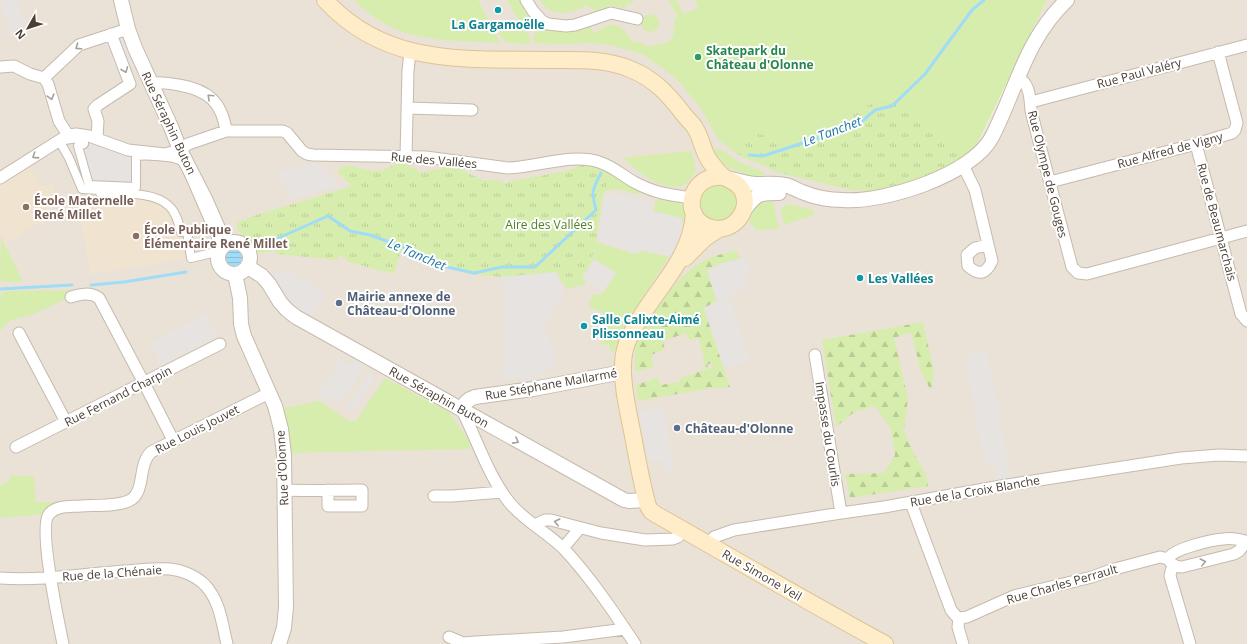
<svg xmlns="http://www.w3.org/2000/svg" width="1247" height="644" font-family="'Open Sans',sans-serif">
  <style>
    .residential { fill: #eae2d6 }
    .education { fill: #f0e4d1 }
    .grass { fill: #d7edae }
    .forest { fill: url(#forest-firs) }
    .park { fill: url(#park-tufts) }
    .parking { fill: #e7e3e0 }
    .water { fill: url(#water-rules) }
    .lines { fill: none; stroke-linecap: round; stroke-linejoin: round }
    .stream { stroke: #a0dcf7; stroke-width: 3 }
    .pedestrian-casing { stroke: #c5baad; stroke-width: 10 }
    .minor-casing { stroke: #c5baad; stroke-width: 13 }
    .tertiary-casing { stroke: #c5baad; stroke-width: 16 }
    .secondary-casing { stroke: #dcc397; stroke-width: 18 }
    .pedestrian { stroke: #fff; stroke-width: 8 }
    .minor { stroke: #fff; stroke-width: 11 }
    .tertiary { stroke: #fff; stroke-width: 14 }
    .secondary { stroke: #ffedc9; stroke-width: 16 }
    .oneway { stroke: #a4a09a }
    .culture-dot { fill: #0f9aa8; stroke: #fff; stroke-width: 1.5 }
    .leisure-dot { fill: #2e9e5b; stroke: #fff; stroke-width: 1.5 }
    .education-dot { fill: #8d6e63; stroke: #fff; stroke-width: 1.5 }
    .service-dot { fill: #5c6f8a; stroke: #fff; stroke-width: 1.5 }
    .labels { text-anchor: middle; dominant-baseline: central; stroke-width: 4; stroke-linejoin: round; paint-order: stroke }
    .culture-label { font-size: 12px; font-weight: bold; fill: #0d838f; stroke: #fff; text-anchor: start }
    .leisure-label { font-size: 12px; font-weight: bold; fill: #27864d; stroke: #fff; text-anchor: start }
    .street-label { font-size: 12px; fill: #4a4036; stroke: #fff }
    .education-label { font-size: 12px; font-weight: bold; fill: #785e54; stroke: #fff; text-anchor: start }
    .park-label { font-size: 12px; fill: #508223; stroke: #fff }
    .service-label { font-size: 12px; font-weight: bold; fill: #4e5e75; stroke: #fff; text-anchor: start }
    .water-label { font-size: 13px; font-style: italic; fill: #227aa6; stroke: #fff }
  </style>
  <defs>
    <pattern id="forest-firs" width="22" height="20" patternUnits="userSpaceOnUse"><rect width="22" height="20" fill="#d7edae"/><path d="M5 1l3.5 6h-7zM16 11l3.5 6h-7z" fill="#bacc96"/></pattern>
    <pattern id="park-tufts" width="24" height="20" patternUnits="userSpaceOnUse"><rect width="24" height="20" fill="#d7edae"/><path d="M3 7l-1-3M5 7V3M7 7l1-3M15 17l-1-3M17 17v-4M19 17l1-3" fill="none" stroke="#bacc96"/></pattern>
    <pattern id="water-rules" width="6" height="5" patternUnits="userSpaceOnUse"><rect width="6" height="5" fill="#a0dcf7"/><path d="M0 2.5h6" fill="none" stroke="#8bbed4"/></pattern>
  </defs>
  <rect width="100%" height="100%" fill="#f5f0e8"/>
  <path class="residential" d="M 0,0 L 709,0 L 965,152 L 981,138 L 1047,0 L 1247,0 L 1247,644 L 0,644 Z"/>
  <path class="education" d="M 29,167 L 41,187 L 52,184 L 53,188 L 55,188 L 51,213 L 49,218 L 47,218 L 44,225 L 37,224 L 7,243 L 0,232 L 0,185 Z
    M 98,195 L 126,195 L 134,199 L 153,203 L 166,209 L 171,214 L 175,223 L 177,234 L 187,232 L 191,258 L 108,272 L 107,270 L 89,274 L 88,271 L 90,270 L 89,265 L 87,265 L 87,263 L 89,262 L 88,257 L 86,257 L 85,254 L 87,254 L 77,203 L 99,200 Z"/>
  <path class="grass" d="M 354,0 L 478,0 L 500,43 C 444,40 396,44 354,0 Z
    M 507,0 L 521,0 L 538,24 L 535,28 L 529,29 C 519,22 513,11 507,0 Z
    M 540,0 L 634,0 L 633,3 L 628,3 L 626,8 L 608,5 L 606,9 L 595,11 L 587,5 C 569,14 552,19 540,0 Z
    M 671,0 L 676,0 L 683,14 L 698,8 L 695,0 L 1047,0 L 979,140 L 967,156 L 894,92 L 797,143 L 751,132 L 733,151 L 719,140 L 699,106 L 676,78 L 642,54 L 611,45 L 592,43 L 566,44 L 533,43 L 534,34 L 545,27 L 589,24 L 593,31 L 596,32 C 619,18 620,25 634,44 L 638,41 C 647,48 650,46 660,44 C 665,43 661,45 666,43 C 675,40 675,27 674,20 L 678,17 L 669,1 Z
    M641 23a9 9 0 1 1 18 0a9 9 0 1 1-18 0Z
    M 517,22 L 524,31 L 530,35 L 529,44 L 506,43 L 498,33 Z
    M 718,149 L 722,150 L 739,162 L 764,172 L 764,175 L 750,177 L 733,169 L 723,164 L 712,150 Z
    M 689,151 L 692,152 L 696,170 C 695,174 693,175 691,177 C 688,181 687,185 682,186 C 661,192 637,171 623,158 Z
    M 611,174 L 643,192 L 638,194 L 617,189 L 604,191 Z
    M 718,182 L 736,191 L 739,204 L 729,219 L 717,222 L 706,217 L 702,212 L 699,206 L 699,199 L 706,187 Z
    M 772,197 L 779,229 L 756,230 L 750,223 C 750,213 753,208 758,200 Z
    M 663,198 C 691,203 685,208 689,233 L 654,211 L 655,201 Z
    M 787,204 L 814,210 L 814,215 L 784,225 L 781,209 Z
    M 1,238 L 23,281 L 14,282 L 0,281 Z
    M 599,243 L 635,254 L 642,251 L 669,257 L 625,325 L 614,352 L 611,352 L 609,344 L 602,345 L 599,344 L 604,340 L 603,335 L 610,322 L 605,319 L 602,312 L 591,308 L 589,304 L 593,295 L 602,294 L 616,273 L 582,278 L 587,282 L 586,284 L 566,289 L 563,282 L 579,280 Z
    M 73,290 L 66,299 L 29,316 L 10,320 L 0,331 L 0,296 L 5,291 Z
    M 385,378 L 449,412 L 471,444 L 469,449 L 291,453 L 283,408 L 320,401 L 349,421 L 356,421 Z
    M 11,475 L 34,477 L 36,502 L 58,502 L 48,508 L 45,514 L 0,518 L 0,485 L 8,482 Z"/>
  <path class="forest" d="M 736,250 L 740,259 L 719,264 L 717,301 L 704,308 L 730,387 L 712,388 L 638,401 L 636,385 L 658,377 L 660,385 L 680,382 L 680,378 L 713,367 L 711,363 L 707,365 L 708,367 L 705,368 L 702,359 L 704,357 L 698,338 L 689,340 L 686,333 L 663,341 L 665,349 L 651,355 L 654,367 L 635,372 C 635,361 634,350 638,339 C 641,333 646,327 649,321 C 664,298 682,271 707,259 C 716,255 727,253 736,250 Z
    M 923,322 L 934,372 L 931,391 L 921,372 L 911,332 L 894,338 L 908,398 L 904,430 L 912,450 L 926,474 L 928,486 L 850,498 L 845,474 L 884,473 L 895,455 L 891,429 L 875,406 L 853,413 L 836,427 L 822,340 Z"/>
  <path class="park" d="M 896,91 L 965,152 L 967,156 L 954,165 L 916,181 L 876,191 L 851,190 L 772,171 L 770,168 L 744,158 L 733,151 L 751,132 L 797,143 Z
    M 399,163 L 409,164 L 409,168 L 417,168 L 419,173 L 442,168 L 458,168 L 482,180 L 500,180 L 503,183 L 566,171 L 583,165 L 597,167 L 611,174 L 603,196 L 596,240 L 599,243 L 579,280 L 561,283 L 557,272 L 501,277 L 468,274 L 414,248 L 401,250 L 394,274 L 349,262 L 340,255 L 337,260 L 277,254 L 274,250 L 259,254 L 255,246 L 236,229 L 238,222 L 250,217 L 352,186 L 337,172 L 341,168 L 348,165 L 371,171 L 383,170 Z"/>
  <path class="parking" d="M 0,0 L 17,0 L 27,31 L 10,35 Z
    M 122,34 L 136,65 L 116,73 L 103,41 Z
    M 84,140 L 136,156 L 136,187 L 89,185 L 78,146 Z
    M 314,162 L 340,185 L 290,199 L 278,173 Z
    M 613,194 L 650,201 L 649,210 L 682,218 L 684,229 L 683,237 L 674,257 L 642,249 L 637,253 L 598,241 L 605,195 Z
    M 747,257 L 749,263 L 745,280 L 747,288 L 729,295 L 750,361 L 724,368 L 704,308 L 717,301 L 707,270 L 719,264 Z
    M 594,259 L 616,273 L 603,292 L 582,278 Z
    M 287,271 L 298,275 L 326,294 L 310,317 L 281,295 L 271,274 Z
    M 557,272 L 565,297 L 558,299 L 559,306 L 553,308 L 553,314 L 543,325 L 554,352 L 556,365 L 524,383 L 519,378 L 513,377 L 502,379 L 502,363 L 506,345 L 501,277 Z
    M 206,314 L 217,336 L 161,365 L 150,343 Z
    M 987,351 L 999,409 L 1010,478 L 996,481 L 993,463 L 984,464 L 965,356 Z
    M 339,359 L 350,366 L 354,359 L 365,364 L 352,387 L 340,402 L 331,395 L 328,402 L 317,394 L 331,375 L 338,364 L 337,363 Z
    M 368,374 L 374,378 L 365,394 L 352,411 L 346,407 L 359,390 Z
    M 663,407 L 675,473 L 664,475 L 662,459 L 648,461 L 639,412 Z"/>
  <path class="water" d="M226 258a8 8 0 1 1 16 0a8 8 0 1 1-16 0Z"/>
  <g class="lines">
    <path class="stream" d="M 749,155 L 763,156 L 815,139 L 860,123 L 875,110 L 892,106 L 925,74 L 972,10 L 984,0
      M 258,247 L 328,216 L 350,231 L 370,235 L 409,249 L 438,265 L 474,273 L 502,267 L 535,267 L 596,210 C 591,190 592,191 601,173
      M 91,285 L 124,282 L 186,272
      M 0,289 L 72,285"/>
    <g class="pedestrian-casing">
      <path id="pedestrian" d="M 80,138 L 84,140 L 84,144 L 78,146 L 89,185 L 136,187 L 136,156 C 144,155 175,156 181,161 C 184,163 185,167 187,170 L 216,237 L 216,244 L 212,253 L 191,258 L 187,231 L 181,232 C 179,224 176,212 169,206 C 154,191 121,194 100,193 L 99,190 L 82,189 L 69,158 L 60,142 L 64,140 Z"/>
    </g>
    <g class="minor-casing">
      <path id="minor" d="M 526,0 L 533,11 L 542,21 L 548,24 L 566,26 L 575,25 L 611,13 L 637,19
        M 0,67 L 14,66 L 30,74 L 44,78 L 48,84 L 59,121 L 68,135
        M 1018,77 C 1030,84 1030,98 1031,111 L 1072,267 L 1078,273 L 1087,274 L 1247,231
        M 44,78 L 79,45 L 128,29
        M 151,83 C 161,82 170,83 179,85 C 208,90 222,102 226,131
        M 1031,102 L 1247,45
        M 407,108 L 472,110
        M 97,138 L 98,121 L 94,109 L 98,105 L 130,84 L 111,34
        M 1196,144 L 1241,314 L 1247,321
        M 406,156 L 408,71 L 410,52
        M 963,165 L 975,190 L 992,261 C 986,274 979,276 968,266 L 967,255 L 975,248 L 988,245
        M 0,178 L 68,135 L 76,134 L 89,136 L 128,150 L 165,154 L 180,150 L 188,144 L 226,131 L 283,131 L 287,133 L 302,151 L 307,154 L 313,155 L 426,157 L 508,168 C 537,167 572,153 599,162 C 612,166 622,175 634,182 C 654,193 670,195 692,198
        M 1050,182 L 1196,144 L 1232,133 L 1235,130 L 1237,123 L 1218,52
        M 71,297 C 81,294 90,292 99,298 L 144,383 L 173,440
        M 19,333 L 66,422
        M 815,355 L 841,513
        M 462,410 C 477,440 488,475 509,502 C 524,521 547,532 564,549 C 591,578 613,611 635,644
        M 16,447 L 220,344
        M 284,490 C 310,491 336,490 362,490 L 362,506 L 328,506 L 328,490
        M 434,496 L 452,496 L 502,492
        M 911,503 L 951,610 L 956,616 L 959,618
        M 535,525 L 545,520 L 551,520 L 601,533 L 645,540 L 673,539 L 678,537 L 683,530
        M 708,544 L 714,537 L 734,530 L 841,513 L 884,507 L 1001,486 L 1181,458 L 1219,455 L 1247,456
        M 563,548 L 580,528
        M 1168,559 C 1172,549 1211,540 1223,539 C 1230,538 1241,539 1247,542
        M 1174,565 L 1171,571 L 1170,576 L 1190,644
        M 0,578 C 40,581 84,574 124,571 C 139,570 155,568 170,569 C 182,570 196,576 205,585 C 220,601 222,623 227,644
        M 959,618 L 967,617 L 1014,596 L 1092,577 L 1111,570 L 1160,557 L 1168,559 C 1171,564 1175,567 1182,567 L 1234,554 L 1239,551 L 1247,541
        M 959,618 L 958,627 L 963,644
        M 449,637 L 463,643 L 476,642 L 563,637 L 625,629
        M 63,644 C 59,624 38,527 49,514 C 57,505 70,507 81,506 C 94,505 121,507 132,499 C 145,489 138,465 151,452 L 269,393"/>
    </g>
    <g class="tertiary-casing">
      <path id="tertiary" d="M 121,0 L 128,29 L 135,48 L 171,127 L 180,150 L 206,201 L 225,244
        M 731,179 C 739,181 747,183 755,184 C 765,184 775,183 785,185 C 791,186 796,190 802,192 C 814,197 830,200 843,200 C 884,203 972,175 992,137 C 1017,88 1025,40 1067,0
        M 744,210 C 757,194 757,193 779,193
        M218 258a16 16 0 1 1 32 0a16 16 0 1 1-32 0Z
        M 248,267 L 262,276 L 269,284 L 280,302 L 287,310 L 296,317 L 624,500 L 629,501 L 646,500
        M 235,274 L 240,298 L 241,324 L 244,336 L 275,406 L 281,429 L 284,455 L 286,607 L 284,628 L 279,644
        M 462,410 C 464,403 468,399 475,397 L 533,389 L 623,372"/>
    </g>
    <g class="secondary-casing">
      <path id="secondary" d="M 325,0 C 388,69 470,58 555,60 C 580,60 606,59 630,69 C 655,79 669,95 685,116 C 688,120 693,124 695,128 C 702,139 703,153 711,163 C 715,167 719,174 724,177 C 731,181 737,182 742,190 C 752,210 734,233 712,228 C 680,221 687,173 724,177
        M 694,213 C 691,263 650,293 630,336 C 626,344 623,355 623,365 C 622,387 628,410 632,431 C 637,456 641,482 648,506 L 651,511 L 657,515 C 733,558 808,602 885,644
        M 685,258 L 705,238 L 719,229"/>
    </g>
    <use href="#pedestrian" class="pedestrian"/>
    <use href="#minor" class="minor"/>
    <use href="#tertiary" class="tertiary"/>
    <use href="#secondary" class="secondary"/>
  </g>
  <defs><path id="oneway-chevron" d="M-2-3.5L2.5 0L-2 3.5" fill="none" stroke-width="1.6" stroke-linecap="round" stroke-linejoin="round"/></defs>
  <g class="oneway">
    <use href="#oneway-chevron" transform="translate(78 47) rotate(146)"/>
    <use href="#oneway-chevron" transform="translate(125 70) rotate(68)"/>
    <use href="#oneway-chevron" transform="translate(51 97) rotate(74)"/>
    <use href="#oneway-chevron" transform="translate(210 97) rotate(-137)"/>
    <use href="#oneway-chevron" transform="translate(35 156) rotate(147)"/>
    <use href="#oneway-chevron" transform="translate(516 441) rotate(29)"/>
    <use href="#oneway-chevron" transform="translate(557 522) rotate(-167)"/>
    <use href="#oneway-chevron" transform="translate(1203 562) rotate(-14)"/>
  </g>
  <g class="culture-dot">
    <circle cx="498" cy="10" r="4"/>
    <circle cx="860" cy="278" r="4"/>
    <circle cx="584" cy="326" r="4"/>
  </g>
  <circle class="leisure-dot" cx="698" cy="57" r="4"/>
  <g class="education-dot">
    <circle cx="26" cy="207" r="4"/>
    <circle cx="136" cy="236" r="4"/>
  </g>
  <g class="service-dot">
    <circle cx="339" cy="303" r="4"/>
    <circle cx="677" cy="428" r="4"/>
  </g>
  <g class="labels">
    <g class="culture-label">
      <text x="498" y="24" text-anchor="middle">La Gargamoëlle</text>
      <text x="868" y="278">Les Vallées</text>
      <text x="592" y="319">Salle Calixte-Aimé<tspan x="592" dy="14">Plissonneau</tspan></text>
    </g>
    <g class="leisure-label">
      <text x="706" y="50">Skatepark du<tspan x="706" dy="14">Château d'Olonne</tspan></text>
    </g>
    <g class="street-label">
      <text transform="translate(1139 73) rotate(-15)">Rue Paul Valéry</text>
      <text transform="translate(169 123) rotate(65)">Rue Séraphin Buton</text>
      <text transform="translate(1170 150) rotate(-15)">Rue Alfred de Vigny</text>
      <text transform="translate(434 160) rotate(5)">Rue des Vallées</text>
      <text transform="translate(1048 174) rotate(76)">Rue Olympe de Gouges</text>
      <text transform="translate(1217 222) rotate(75)">Rue de Beaumarchais</text>
      <text transform="translate(551 384) rotate(-10)">Rue Stéphane Mallarmé</text>
      <text transform="translate(118 396) rotate(-27)">Rue Fernand Charpin</text>
      <text transform="translate(439 397) rotate(29)">Rue Séraphin Buton</text>
      <text transform="translate(197 429) rotate(-27)">Rue Louis Jouvet</text>
      <text transform="translate(828 434) rotate(81)">Impasse du Courlis</text>
      <text transform="translate(282 468) rotate(-93)">Rue d'Olonne</text>
      <text transform="translate(975 491) rotate(-10)">Rue de la Croix Blanche</text>
      <text transform="translate(112 573) rotate(-4)">Rue de la Chénaie</text>
      <text transform="translate(762 575) rotate(30)">Rue Simone Veil</text>
      <text transform="translate(1062 584) rotate(-16)">Rue Charles Perrault</text>
    </g>
    <g class="education-label">
      <text x="34" y="200">École Maternelle<tspan x="34" dy="14">René Millet</tspan></text>
      <text x="144" y="229">École Publique<tspan x="144" dy="14">Élémentaire René Millet</tspan></text>
    </g>
    <g class="park-label">
      <text x="549" y="224">Aire des Vallées</text>
    </g>
    <g class="service-label">
      <text x="347" y="296">Mairie annexe de<tspan x="347" dy="14">Château-d'Olonne</tspan></text>
      <text x="685" y="428">Château-d'Olonne</text>
    </g>
    <g class="water-label">
      <text transform="translate(832 131) rotate(-21)">Le Tanchet</text>
      <text transform="translate(417 254) rotate(23)">Le Tanchet</text>
    </g>
  </g>
  <g transform="translate(28 28) rotate(231)" stroke="#ffffff" stroke-width="3" paint-order="stroke">
  <path d="M0-3L7 15L0 10L-7 15Z" fill="#4a4036"/>
  <text y="-6" font-size="11" font-weight="bold" text-anchor="middle" fill="#4a4036">N</text>
  </g>
</svg>
